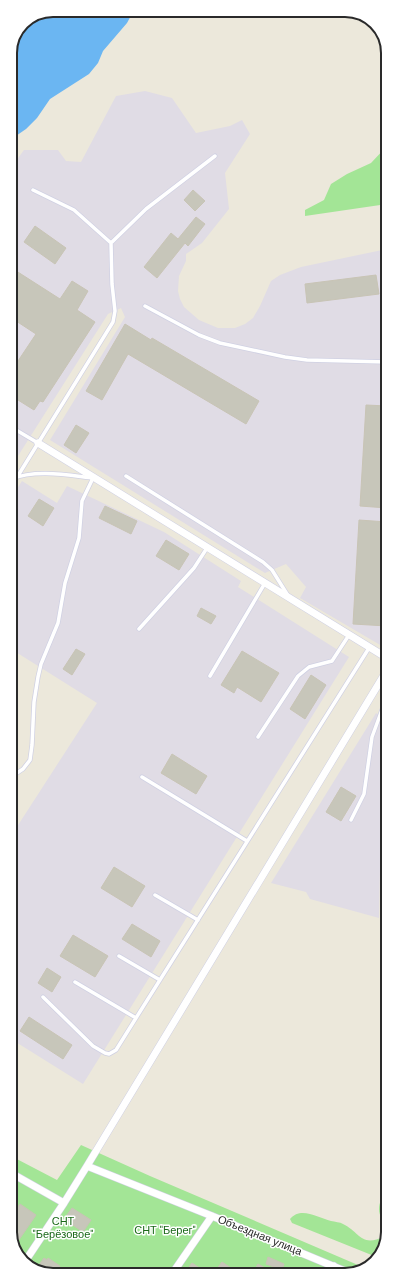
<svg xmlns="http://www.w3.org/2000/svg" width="398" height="1285" font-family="'DM Sans',sans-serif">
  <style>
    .industrial { fill: #e0dce5 }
    .green { fill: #a3e596 }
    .water { fill: #6bb6f2 }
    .building { fill: #c7c6ba; stroke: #c8c4b5 }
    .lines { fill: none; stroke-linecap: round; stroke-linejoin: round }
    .service-casing { stroke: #d0d1e3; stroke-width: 5 }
    .minor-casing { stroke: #d0d1e3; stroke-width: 8 }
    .service { stroke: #fff; stroke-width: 3.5 }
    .minor { stroke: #fff; stroke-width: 7 }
    .labels { text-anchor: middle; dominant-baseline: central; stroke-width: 3; stroke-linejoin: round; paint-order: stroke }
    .park-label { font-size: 11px; fill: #1a6918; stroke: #fff }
    .street-label { font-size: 11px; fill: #2a2a2a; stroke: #fff }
    .rim { fill: none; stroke: #2a2a2a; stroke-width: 2 }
  </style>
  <rect width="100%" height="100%" fill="#ece8db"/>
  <path class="industrial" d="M 145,91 L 172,98 L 196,133 L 230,126 L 242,120 L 250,134 L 225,173 L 229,209 L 202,243 L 186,254 L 186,261 L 179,276 L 178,291 L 180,299 L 184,307 L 199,320 L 218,328 L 235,328 L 245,324 L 253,318 L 260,306 L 271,281 L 280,275 L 301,267 L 387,249 L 387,649 L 300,598 L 306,587 L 286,564 L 265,573 L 50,440 L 125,317 L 121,308 L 108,314 L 11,467 L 10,169 L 24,150 L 58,150 L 66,161 L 81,162 L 116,96 Z
    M 22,481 L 57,503 L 67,486 L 164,532 L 241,581 L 238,587 L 349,657 L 83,1084 L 11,1039 L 11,836 L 97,703 L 11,649 L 11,498 Z
    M 376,713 L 387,720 L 383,728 L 379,918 L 310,899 L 306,892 L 271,883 Z"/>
  <path class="green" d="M 387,146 L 387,204 L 305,216 L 305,210 L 324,200 L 331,184 L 347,174 L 371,163 Z
    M 81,1145 L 150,1176 L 365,1268 L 356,1274 L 50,1275 L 25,1264 L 11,1243 L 11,1156 L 57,1180 Z
    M 388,1197 L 388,1232 L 379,1258 L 292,1223 L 290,1219 C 301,1206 318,1218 331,1221 C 335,1222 340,1222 343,1224 C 361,1233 361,1248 385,1236 L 388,1228 C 381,1218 376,1212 381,1200 Z"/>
  <path class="water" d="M 53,10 L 134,10 L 127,23 L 103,51 L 98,63 L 89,74 L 50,99 L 37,118 L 26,129 L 10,140 L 10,51 L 23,23 Z"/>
  <path class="building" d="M 193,190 L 205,201 L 195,211 L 184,200 Z
    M 196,217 L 205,224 L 188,246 L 185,243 L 157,278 L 144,267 L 171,233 L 178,239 Z
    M 35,226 L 66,248 L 55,264 L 24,242 Z
    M 10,267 L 60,299 L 72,281 L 88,291 L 77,310 L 95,322 L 43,402 L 40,401 L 34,410 L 10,395 L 10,373 L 36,334 L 10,317 Z
    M 376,275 L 379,294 L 307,303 L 305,284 Z
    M 125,324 L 151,340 L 152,338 L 259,401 L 246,424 L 128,354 L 102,400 L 86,391 Z
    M 366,405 L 387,406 L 387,508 L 360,506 Z
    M 76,425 L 89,433 L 76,453 L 64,445 Z
    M 39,499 L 54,508 L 43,526 L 28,516 Z
    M 105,506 L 137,521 L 131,534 L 99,518 Z
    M 359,520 L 387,522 L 387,626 L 353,624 Z
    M 166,540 L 189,554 L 179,570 L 156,556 Z
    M 201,608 L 216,616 L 211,624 L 197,616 Z
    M 76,649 L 85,654 L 72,675 L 63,669 Z
    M 242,651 L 279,673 L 261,702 L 237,687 L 234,693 L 221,685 Z
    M 311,675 L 326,685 L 305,719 L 290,709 Z
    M 172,754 L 207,776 L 196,794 L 161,773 Z
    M 341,787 L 356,796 L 341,821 L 326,812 Z
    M 114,867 L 145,886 L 132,907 L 101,888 Z
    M 132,924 L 160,941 L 151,957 L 122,939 Z
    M 73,935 L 108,956 L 95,977 L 60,956 Z
    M 47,968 L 61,977 L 52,992 L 38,983 Z
    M 29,1017 L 72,1045 L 63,1059 L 20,1031 Z
    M 20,1204 L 36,1215 L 14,1247 L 11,1243 L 11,1217 Z
    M 72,1208 L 91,1220 L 83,1232 L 64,1219 Z
    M 268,1257 L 284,1264 L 282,1270 L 266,1264 Z
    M 44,1258 L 47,1260 L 48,1258 L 60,1266 L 54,1275 L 50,1275 L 36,1269 Z
    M 222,1262 L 240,1274 L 213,1274 Z
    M 192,1263 L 209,1274 L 184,1274 Z
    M 258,1264 L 276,1274 L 252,1274 Z"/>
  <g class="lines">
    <g class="service-casing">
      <path id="service" d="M 33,190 L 74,210 L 111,243
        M 145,306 L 199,335 L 220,343 L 285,357 L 307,360 L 387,362
        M 11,427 L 38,443
        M 126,476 L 263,562 L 272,570 L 287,594
        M 11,479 C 36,469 67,475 93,478 L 82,501 L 79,538 L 65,583 L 58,623 L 41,664 L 38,677 L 34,702 L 32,745 L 30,760 L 23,769 L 11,777
        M 11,487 L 113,322 L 115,311 L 112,284 L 111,243 L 146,209 L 215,156
        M 139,629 L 194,568 L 207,548
        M 210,676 L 265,583
        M 258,737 L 298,676 L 309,667 L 332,661 L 349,635
        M 142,777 L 247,841
        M 351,820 L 364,794 L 372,737 L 383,707 L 383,680
        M 155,895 L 198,920
        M 119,956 L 160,980
        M 75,982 L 136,1018 L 369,648
        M 43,997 L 93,1046 L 105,1053 L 109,1054 L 116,1050 L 136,1018"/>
    </g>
    <g class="minor-casing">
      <path id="minor" d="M 38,443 L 387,658
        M 87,1166 L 212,1216 L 352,1274
        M 11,1173 L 64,1203
        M 24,1263 L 64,1203 L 87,1166 L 387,670
        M 172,1274 L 212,1216
        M 328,1274 L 334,1266"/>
    </g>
    <use href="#service" class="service"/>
    <use href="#minor" class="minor"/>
  </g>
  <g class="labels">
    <g class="park-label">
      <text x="63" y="1221">СНТ<tspan x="63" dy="13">"Берёзовое"</tspan></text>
      <text x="165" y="1230">СНТ "Берег"</text>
    </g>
    <g class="street-label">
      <text transform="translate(260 1235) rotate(22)">Объездная улица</text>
    </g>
  </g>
  <path d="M0 0H398V1285H0ZM53 17H345A36 36 0 0 1 381 53V1232A36 36 0 0 1 345 1268H53A36 36 0 0 1 17 1232V53A36 36 0 0 1 53 17Z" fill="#fff" fill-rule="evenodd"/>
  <path class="rim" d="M53 17H345A36 36 0 0 1 381 53V1232A36 36 0 0 1 345 1268H53A36 36 0 0 1 17 1232V53A36 36 0 0 1 53 17Z"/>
</svg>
